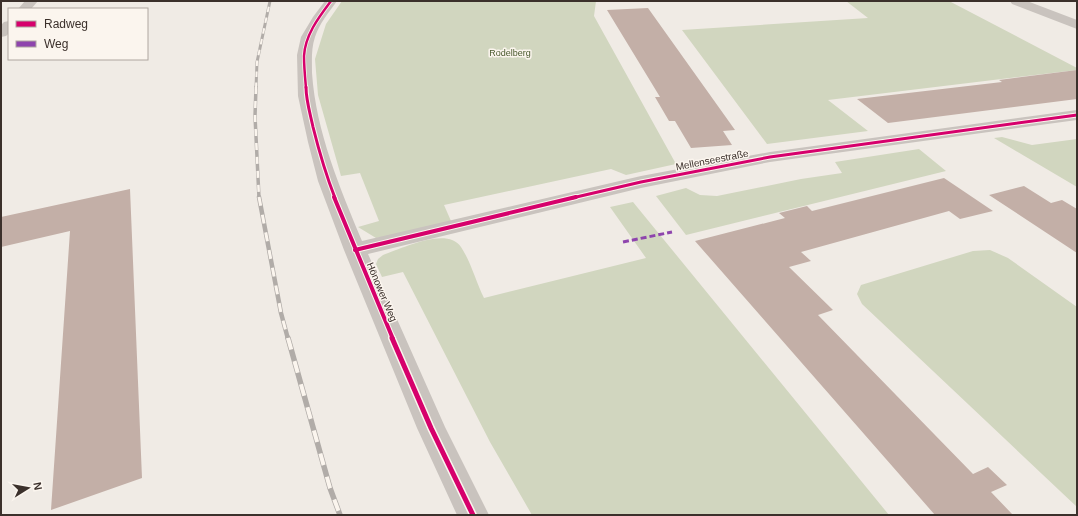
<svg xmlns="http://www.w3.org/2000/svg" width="1078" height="516" font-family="Arial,sans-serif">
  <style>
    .green { fill: #d1d6bf }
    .building { fill: #c3afa7 }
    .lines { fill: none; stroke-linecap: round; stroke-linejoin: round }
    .minor { fill: #c9c3be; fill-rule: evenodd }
    .rail-far3-casing { stroke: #b1aca8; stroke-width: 3 }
    .rail-far2-casing { stroke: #b1aca8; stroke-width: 3.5 }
    .rail-far1-casing { stroke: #b1aca8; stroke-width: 4.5 }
    .rail-casing { stroke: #b1aca8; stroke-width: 5.5 }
    .rail-far3 { stroke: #fbf5ee; stroke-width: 2; stroke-dasharray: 5.5; stroke-linecap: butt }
    .rail-far2 { stroke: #fbf5ee; stroke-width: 2.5; stroke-dasharray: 7; stroke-linecap: butt }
    .rail-far1 { stroke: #fbf5ee; stroke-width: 3; stroke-dasharray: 9; stroke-linecap: butt }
    .rail { stroke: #fbf5ee; stroke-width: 4; stroke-dasharray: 12; stroke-linecap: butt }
    .quiet { stroke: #8e44ad; stroke-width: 3; stroke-dasharray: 6 3; stroke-linecap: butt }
    .cycleway-far3-casing { stroke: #fbf5ee; stroke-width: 4 }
    .cycleway-far2-casing { stroke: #fbf5ee; stroke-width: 5 }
    .cycleway-far1-casing { stroke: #fbf5ee; stroke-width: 6 }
    .cycleway-casing { stroke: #fbf5ee; stroke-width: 8 }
    .cycleway-far3 { stroke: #d6006c; stroke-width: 2.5 }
    .cycleway-far2 { stroke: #d6006c; stroke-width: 3 }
    .cycleway-far1 { stroke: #d6006c; stroke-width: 4 }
    .cycleway { stroke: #d6006c; stroke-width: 5 }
    .labels { text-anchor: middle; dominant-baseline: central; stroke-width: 3; stroke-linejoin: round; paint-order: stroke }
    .far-park-label { font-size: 9px; fill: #4a5a2e; stroke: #fbf5ee }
    .street-label { font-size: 10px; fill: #3b302b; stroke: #fbf5ee }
  </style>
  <rect width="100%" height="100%" fill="#f0ebe5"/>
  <path class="green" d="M 342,1 L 596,1 L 594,16 L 676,164 L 626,175 L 611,169 L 444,205 L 451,221 L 386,237 L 376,238 L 358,227 L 379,221 L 360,173 L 341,176 L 318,95 L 315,59 L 326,24 Z
    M 846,1 L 949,1 L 1077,68 L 1077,70 L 828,100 L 868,131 L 767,144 L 682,30 L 868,18 Z
    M 1002,137 L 1032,145 L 1077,139 L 1077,187 L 994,138 Z
    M 919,149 L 946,171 L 686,235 L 656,196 L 686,188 L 700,195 L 717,196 L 801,179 L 842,173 L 835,162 Z
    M 633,202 L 889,515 L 532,515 L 490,442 L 403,272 L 382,277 L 376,264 L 378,259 L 383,255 C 401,249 447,226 461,247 C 471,262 476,282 484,298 L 646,258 L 610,207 Z
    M 990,250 L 1008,258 L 1077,307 L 1077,507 L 862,304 L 857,294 L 861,285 L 973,251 Z"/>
  <path class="building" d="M 648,8 L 735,130 L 723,131 L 732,145 L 691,148 L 675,121 L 669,121 L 655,97 L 660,97 L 607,10 Z
    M 1077,70 L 1077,99 L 888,123 L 857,99 L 1002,82 L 999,80 Z
    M 944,178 L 993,211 L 960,219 L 949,211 L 801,252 L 811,261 L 789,267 L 833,310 L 818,315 L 973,474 L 988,467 L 1007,485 L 991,492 L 1013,515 L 935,515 L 695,241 L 785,218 L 779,213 L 807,206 L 812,211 Z
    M 1024,186 L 1051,203 L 1062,200 L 1077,209 L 1077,253 L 989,195 Z
    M 130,189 L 142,478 L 51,510 L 70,231 L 1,247 L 1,217 Z"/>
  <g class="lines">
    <path class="minor" d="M 25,1 L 38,1 L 31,9 L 18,9 Z
      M 325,1 L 337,1 C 329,12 319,24 315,37 C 311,49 312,61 312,73 C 316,132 340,188 362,241 L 641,176 L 770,152 L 1077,110 L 1077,120 L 770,162 L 641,188 L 368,254 L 445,427 L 489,515 L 457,515 L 417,428 L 344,250 L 318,181 L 308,142 L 298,96 L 297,55 L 301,37 L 313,17 Z
      M 1010,1 L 1027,1 L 1077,20 L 1077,29 L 1012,4 Z
      M 9,21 L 9,33 L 6,36 L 1,37 L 1,25 L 4,22 Z"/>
    <g class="rail-far3-casing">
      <path id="rail-far3" d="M 256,88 L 257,62 L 270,1"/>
    </g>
    <g class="rail-far2-casing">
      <path id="rail-far2" d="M 256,87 L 255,116 L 259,198"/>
    </g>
    <g class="rail-far1-casing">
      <path id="rail-far1" d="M 259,197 L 281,313 L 288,339"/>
    </g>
    <g class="rail-casing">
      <path id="rail" d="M 288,338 L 330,488 L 340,515"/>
    </g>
    <use href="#rail-far3" class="rail-far3"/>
    <use href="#rail-far2" class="rail-far2"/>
    <use href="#rail-far1" class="rail-far1"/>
    <use href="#rail" class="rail"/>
    <path class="quiet" d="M 623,242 L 672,232"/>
    <g class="cycleway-far3-casing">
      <path id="cycleway-far3" d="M 306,88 C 305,77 304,67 304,56 C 305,35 319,17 331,1"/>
    </g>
    <g class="cycleway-far2-casing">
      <path id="cycleway-far2" d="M 306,87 C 306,100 310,113 313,127 C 319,151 326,175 335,198
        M 572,198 L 641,182 L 770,157 L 1077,115"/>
    </g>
    <g class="cycleway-far1-casing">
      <path id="cycleway-far1" d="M 334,197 L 393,339
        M 355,250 L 576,197"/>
    </g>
    <g class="cycleway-casing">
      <path id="cycleway" d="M 392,338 L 431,428 L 473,515"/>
    </g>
    <use href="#cycleway-far3" class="cycleway-far3"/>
    <use href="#cycleway-far2" class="cycleway-far2"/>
    <use href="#cycleway-far1" class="cycleway-far1"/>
    <use href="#cycleway" class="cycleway"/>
  </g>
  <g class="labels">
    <g class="far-park-label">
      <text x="510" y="53">Rodelberg</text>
    </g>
    <g class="street-label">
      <text transform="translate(712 160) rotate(-11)">Mellenseestraße</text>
      <text transform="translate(382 292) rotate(67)">Hönower Weg</text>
    </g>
  </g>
  <rect width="1078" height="516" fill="none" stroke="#3b302b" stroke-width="4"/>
  <rect x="8" y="8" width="140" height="52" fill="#fbf5ee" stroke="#aea6a0"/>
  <rect x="16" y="21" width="20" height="6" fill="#d6006c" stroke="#aea6a0"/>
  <text x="44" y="28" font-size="12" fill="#3b302b">Radweg</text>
  <rect x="16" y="41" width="20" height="6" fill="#8e44ad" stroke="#aea6a0"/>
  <text x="44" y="48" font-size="12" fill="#3b302b">Weg</text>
  <g transform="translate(28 488) rotate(79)" stroke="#fbf5ee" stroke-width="3" paint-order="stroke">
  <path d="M0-3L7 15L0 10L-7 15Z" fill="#3b302b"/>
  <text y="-6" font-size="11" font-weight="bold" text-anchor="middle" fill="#3b302b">N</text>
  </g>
</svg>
